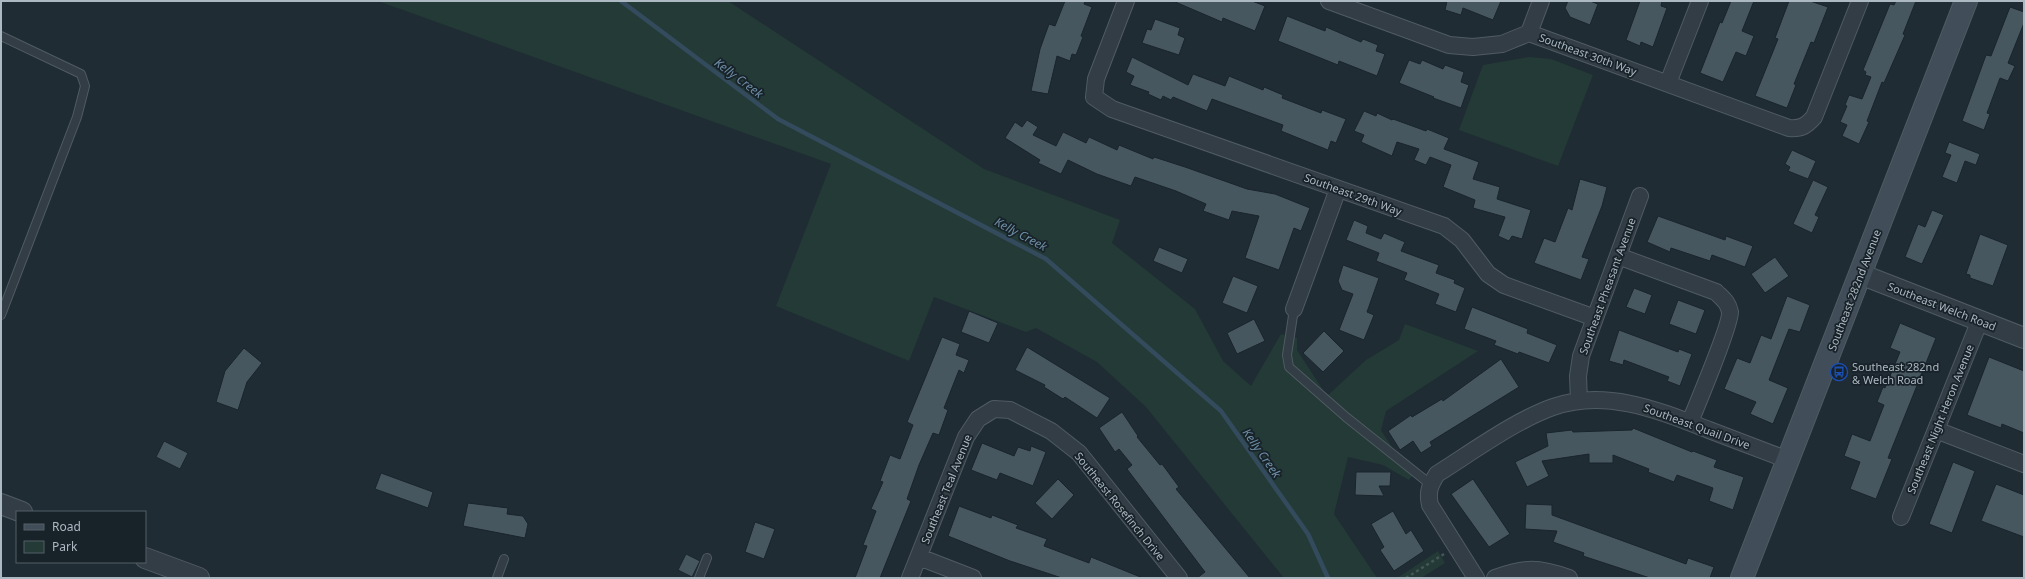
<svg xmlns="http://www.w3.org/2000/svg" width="2025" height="579" font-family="'Noto Sans',sans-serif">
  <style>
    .green { fill: #243a36 }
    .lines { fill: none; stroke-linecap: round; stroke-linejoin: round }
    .stream { stroke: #334b5c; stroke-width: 4.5 }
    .building { fill: #475760; stroke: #1a242c }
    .service-casing { stroke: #505b63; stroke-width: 10 }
    .minor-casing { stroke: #505b63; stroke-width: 18 }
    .tertiary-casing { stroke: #505b63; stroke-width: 22 }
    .secondary-casing { stroke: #505b63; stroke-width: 24 }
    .path { stroke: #435755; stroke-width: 2.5; stroke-dasharray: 3 3; stroke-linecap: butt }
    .service { stroke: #333d45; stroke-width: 8 }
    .minor { stroke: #333d45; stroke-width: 16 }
    .tertiary { stroke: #333d45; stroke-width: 20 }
    .secondary { stroke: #414d58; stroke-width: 22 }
    .labels { text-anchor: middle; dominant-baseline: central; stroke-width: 3.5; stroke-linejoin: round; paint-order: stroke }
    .street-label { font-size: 11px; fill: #acb9c2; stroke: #182229 }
    .poi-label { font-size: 11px; fill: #acb9c2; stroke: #182229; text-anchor: start }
    .water-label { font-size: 12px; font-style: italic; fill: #6e8fa6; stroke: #182229 }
  </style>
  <rect width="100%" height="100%" fill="#1f2c34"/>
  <path class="green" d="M 378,1 L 728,1 L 984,169 L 1120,220 L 1112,243 L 1195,309 L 1223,361 L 1251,386 L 1281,334 L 1297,338 L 1297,350 L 1327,396 L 1366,360 L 1399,340 L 1405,324 L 1478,351 L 1386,411 L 1381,430 L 1397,455 L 1416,470 L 1409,480 L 1383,465 L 1348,457 L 1334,514 L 1377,578 L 1284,578 L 1146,407 L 1097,362 L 1036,328 L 1026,332 L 934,297 L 909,361 L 776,306 L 831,164 Z
    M 1529,57 L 1551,59 L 1593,75 L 1558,166 L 1459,130 L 1483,65 Z
    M 1438,551 L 1445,563 L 1421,578 L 1397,578 Z"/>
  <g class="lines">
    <path class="stream" d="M 621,1 L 778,119 L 1046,259 L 1221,411 L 1308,534 L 1328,578"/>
  </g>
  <path class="building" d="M 1065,1 L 1085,1 L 1084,4 L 1092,7 L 1081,36 L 1083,37 L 1076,55 L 1072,54 L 1070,61 L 1057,56 L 1048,94 L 1031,91 L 1040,49 L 1049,24 L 1055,26 Z
    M 1173,1 L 1252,1 L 1265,6 L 1255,31 L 1223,18 L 1222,22 Z
    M 1447,1 L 1501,1 L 1493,20 L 1463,8 L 1461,15 L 1445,10 Z
    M 1568,1 L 1590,1 L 1598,4 L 1590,25 L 1570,17 L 1565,8 Z
    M 1640,1 L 1662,1 L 1661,6 L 1667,8 L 1653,47 L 1641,42 L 1640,46 L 1626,40 Z
    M 1731,1 L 1754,1 L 1742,31 L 1754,36 L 1746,56 L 1736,52 L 1723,82 L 1700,73 L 1720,22 L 1722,23 Z
    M 1789,1 L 1810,1 L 1828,7 L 1814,43 L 1811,42 L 1794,84 L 1796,85 L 1787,108 L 1755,96 L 1778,39 L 1775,38 Z
    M 1896,1 L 1916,1 L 1903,34 L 1905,35 L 1884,83 L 1882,82 L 1867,121 L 1869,122 L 1859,144 L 1842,136 L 1847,125 L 1840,122 L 1847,106 L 1845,105 L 1849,95 L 1862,99 L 1871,77 L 1865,75 L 1866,72 L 1863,70 L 1890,4 L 1894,5 Z
    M 2010,7 L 2024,12 L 2024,23 L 2008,63 L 2015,66 L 2008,81 L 2000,78 L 1987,113 L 1990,114 L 1984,130 L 1962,121 L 1986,55 L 1991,56 Z
    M 1287,16 L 1325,31 L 1326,27 L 1361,42 L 1363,39 L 1378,45 L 1376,51 L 1385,54 L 1377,76 L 1339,61 L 1338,65 L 1278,41 Z
    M 1155,19 L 1180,28 L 1178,35 L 1185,38 L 1179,55 L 1142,43 L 1147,29 L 1151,30 Z
    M 1132,57 L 1188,85 L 1193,74 L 1225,86 L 1229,76 L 1263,90 L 1264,87 L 1283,95 L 1282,98 L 1321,113 L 1322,110 L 1346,119 L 1336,143 L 1331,141 L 1328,150 L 1281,131 L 1283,125 L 1212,99 L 1207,111 L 1173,97 L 1171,100 L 1163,96 L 1161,100 L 1148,94 L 1149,92 L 1130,85 L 1134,76 L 1126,72 Z
    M 1409,60 L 1420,64 L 1422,60 L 1443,69 L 1445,65 L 1464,72 L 1461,82 L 1469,85 L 1461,108 L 1433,98 L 1434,97 L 1399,83 Z
    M 1364,111 L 1376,116 L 1377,113 L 1392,120 L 1393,119 L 1426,131 L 1427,129 L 1449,138 L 1444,149 L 1479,162 L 1473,179 L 1500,187 L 1497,199 L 1531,210 L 1522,239 L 1512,236 L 1509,241 L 1498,236 L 1505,217 L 1473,208 L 1475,200 L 1443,187 L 1451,165 L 1430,157 L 1426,165 L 1414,160 L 1419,149 L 1397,142 L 1392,156 L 1361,142 L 1364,135 L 1354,131 Z
    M 1027,120 L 1038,127 L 1033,135 L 1056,146 L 1063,132 L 1086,143 L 1089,137 L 1117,150 L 1119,145 L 1153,159 L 1154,157 L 1185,167 L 1247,189 L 1275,194 L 1310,208 L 1301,231 L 1294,228 L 1279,270 L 1245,258 L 1259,216 L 1232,211 L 1229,220 L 1203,211 L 1206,204 L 1176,191 L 1135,177 L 1131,186 L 1097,174 L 1068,160 L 1061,174 L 1038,163 L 1040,160 L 1005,138 L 1015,122 L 1022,127 Z
    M 1949,142 L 1980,154 L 1976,165 L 1965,161 L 1957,183 L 1942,177 L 1951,155 L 1945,153 Z
    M 1792,150 L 1816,161 L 1808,179 L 1788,171 L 1790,167 L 1785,164 Z
    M 1580,179 L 1607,187 L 1602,206 L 1582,257 L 1589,259 L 1581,280 L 1534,263 L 1544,238 L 1555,242 L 1568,208 L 1572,210 Z
    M 1813,180 L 1828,187 L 1815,215 L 1819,217 L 1812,233 L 1793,224 Z
    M 1932,210 L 1944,215 L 1922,264 L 1905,257 L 1918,224 L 1925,227 Z
    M 1658,216 L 1725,240 L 1726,236 L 1753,246 L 1745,267 L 1712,255 L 1710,261 L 1671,248 L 1670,252 L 1647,242 Z
    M 1354,220 L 1368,226 L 1366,233 L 1381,239 L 1384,233 L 1405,242 L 1401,251 L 1439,265 L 1436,273 L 1455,280 L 1454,283 L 1465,288 L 1456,312 L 1435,304 L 1439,294 L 1404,280 L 1407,273 L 1376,261 L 1379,253 L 1346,240 Z
    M 1980,234 L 2008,245 L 1993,286 L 1970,278 L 1970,275 L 1966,274 Z
    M 1159,247 L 1188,259 L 1182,273 L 1153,261 Z
    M 1775,257 L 1789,276 L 1765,293 L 1751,274 Z
    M 1343,265 L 1379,278 L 1367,312 L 1374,315 L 1364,340 L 1339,330 L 1353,294 L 1342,290 L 1338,281 Z
    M 1233,276 L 1258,286 L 1247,313 L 1222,303 Z
    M 1634,288 L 1652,295 L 1645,314 L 1626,307 Z
    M 1787,296 L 1810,305 L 1800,332 L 1789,329 L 1769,380 L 1788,388 L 1773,424 L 1750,414 L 1756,402 L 1724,389 L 1737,358 L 1750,363 L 1761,335 L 1771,339 Z
    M 1678,300 L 1705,310 L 1696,334 L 1669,324 Z
    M 1472,307 L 1528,329 L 1527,333 L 1557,345 L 1549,363 L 1519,352 L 1518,354 L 1494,345 L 1496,341 L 1464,329 Z
    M 969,311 L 998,323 L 989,343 L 961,332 Z
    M 1254,319 L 1265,341 L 1237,354 L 1227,333 Z
    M 1900,323 L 1936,338 L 1888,458 L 1892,459 L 1876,499 L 1850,489 L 1860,462 L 1844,456 L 1852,434 L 1870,441 L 1884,405 L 1877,402 L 1883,387 L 1885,388 L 1900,352 L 1890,348 Z
    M 1619,330 L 1678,352 L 1679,349 L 1692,354 L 1680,386 L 1667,381 L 1669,377 L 1624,360 L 1623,365 L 1609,361 Z
    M 1324,331 L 1344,351 L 1323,372 L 1303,353 Z
    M 942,337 L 960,344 L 956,355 L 969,360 L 964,373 L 959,370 L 944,408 L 948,410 L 939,435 L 933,433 L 919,465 L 907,499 L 911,501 L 880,578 L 855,578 L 867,546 L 863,545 L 876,511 L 871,509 L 883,482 L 880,481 L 890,455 L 900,459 L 913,425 L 907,422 Z
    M 1027,347 L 1110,398 L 1097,418 L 1065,397 L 1063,399 L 1044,387 L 1045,385 L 1015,370 Z
    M 244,348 L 262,363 L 247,382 L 238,410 L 216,402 L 225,371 Z
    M 1989,357 L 2024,371 L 2024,433 L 2002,424 L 2001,428 L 1967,415 Z
    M 1501,359 L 1519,387 L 1430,442 L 1432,446 L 1421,453 L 1413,441 L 1400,450 L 1388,431 L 1411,415 L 1412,417 L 1442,399 L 1443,401 Z
    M 1122,412 L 1138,436 L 1137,437 L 1160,465 L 1162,464 L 1179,487 L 1176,489 L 1250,578 L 1197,578 L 1205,572 L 1127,469 L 1132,465 L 1119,449 L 1115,452 L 1099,428 Z
    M 1633,428 L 1692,452 L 1693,451 L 1717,460 L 1714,467 L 1744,477 L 1733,510 L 1709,501 L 1713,488 L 1677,475 L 1674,482 L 1648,472 L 1649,469 L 1613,455 L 1613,463 L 1589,463 L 1589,454 L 1542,461 L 1549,476 L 1527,487 L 1515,462 L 1548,446 L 1546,433 L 1572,430 L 1573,432 L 1632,430 Z
    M 164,441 L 188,453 L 180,469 L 156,457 Z
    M 982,443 L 1014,456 L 1018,447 L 1030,451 L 1031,446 L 1046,452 L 1033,486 L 1000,473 L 997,480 L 971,470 Z
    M 1953,462 L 1975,471 L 1952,533 L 1929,524 Z
    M 1356,472 L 1391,472 L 1390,486 L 1379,486 L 1384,496 L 1355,495 Z
    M 381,473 L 433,492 L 428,508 L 375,489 Z
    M 1058,479 L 1074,495 L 1052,519 L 1035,503 Z
    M 1473,479 L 1510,534 L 1489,547 L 1451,494 Z
    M 1996,484 L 2024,495 L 2024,537 L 1981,521 Z
    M 468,503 L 508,508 L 507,514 L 523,516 L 528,524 L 525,538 L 463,526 Z
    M 1526,504 L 1552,505 L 1552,515 L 1686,564 L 1688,558 L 1714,567 L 1710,578 L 1650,578 L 1583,556 L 1584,553 L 1553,542 L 1557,531 L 1525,529 Z
    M 959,506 L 991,518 L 992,515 L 1018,525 L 1016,528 L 1047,539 L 1044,546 L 1089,563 L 1091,557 L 1143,578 L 1062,578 L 1010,561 L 948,536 Z
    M 1393,511 L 1406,534 L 1411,530 L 1424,551 L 1394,571 L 1380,550 L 1384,547 L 1371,524 Z
    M 755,522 L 775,529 L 764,559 L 745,552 Z
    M 686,554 L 700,561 L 692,577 L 678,570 Z"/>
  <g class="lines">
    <g class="service-casing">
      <path id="service" d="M 1,36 L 81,74 L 85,86 L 77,117 L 1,315
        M 1294,309 L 1287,355 L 1289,367 L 1346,417 L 1430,484
        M 497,578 L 504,559
        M 699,578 L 707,558"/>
    </g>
    <g class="minor-casing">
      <path id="minor" d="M 1126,1 L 1096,79 L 1094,97 L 1112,109 L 1444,226 L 1462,240 L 1488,274 L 1504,285 L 1595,318
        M 1329,1 L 1449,45 L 1473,47 L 1502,44 L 1529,33 L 1789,128 C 1801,129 1806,126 1814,117 L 1860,1
        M 1529,33 L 1541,1
        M 1668,83 L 1700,1
        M 1618,256 L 1716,292 C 1723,299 1728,302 1730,312 C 1731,324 1697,405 1690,422
        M 1294,309 L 1338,189
        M 1579,401 L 1578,376 L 1581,356 L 1640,196
        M 1936,430 L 2024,464
        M 1901,517 L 1980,320
        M 919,557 L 973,578
        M 910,578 L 966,437 L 978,419 L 994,409 L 1010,410 L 1051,431 L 1079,453 L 1179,578
        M 1476,578 L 1430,505 C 1427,492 1430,485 1437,474 C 1472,452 1516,420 1553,407 C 1606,388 1660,411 1709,430 C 1735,440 1762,450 1788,460
        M 1495,578 C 1526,567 1538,567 1569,578"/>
    </g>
    <g class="tertiary-casing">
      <path id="tertiary" d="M 1860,274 L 2024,338
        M 1,504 L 22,512
        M 145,558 L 199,578"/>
    </g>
    <g class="secondary-casing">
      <path id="secondary" d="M 1742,578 L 1966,1"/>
    </g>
    <path class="path" d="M 1406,578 L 1444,554"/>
    <use href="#service" class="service"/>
    <use href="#minor" class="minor"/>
    <use href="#tertiary" class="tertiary"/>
    <use href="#secondary" class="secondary"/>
  </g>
  <defs>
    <g id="bus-ring" transform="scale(0.9)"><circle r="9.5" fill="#182229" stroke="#1a4fb4" stroke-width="1.5"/><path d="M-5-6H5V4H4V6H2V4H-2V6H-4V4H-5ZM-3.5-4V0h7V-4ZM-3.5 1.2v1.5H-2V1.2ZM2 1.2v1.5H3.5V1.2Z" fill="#1a4fb4"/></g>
  </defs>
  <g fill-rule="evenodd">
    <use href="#bus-ring" x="1839" y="372"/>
  </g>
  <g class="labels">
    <g class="street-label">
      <text transform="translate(1588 54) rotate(20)">Southeast 30th Way</text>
      <text transform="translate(1353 194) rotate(20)">Southeast 29th Way</text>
      <text transform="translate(1607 286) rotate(-70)">Southeast Pheasant Avenue</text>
      <text transform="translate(1854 290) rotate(-69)">Southeast 282nd Avenue</text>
      <text transform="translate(1942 306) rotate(21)">Southeast Welch Road</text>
      <text transform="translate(1940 419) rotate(-68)">Southeast Night Heron Avenue</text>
      <text transform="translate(1697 426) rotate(20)">Southeast Quail Drive</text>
      <text transform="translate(946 489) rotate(-68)">Southeast Teal Avenue</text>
      <text transform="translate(1120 506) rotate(51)">Southeast Rosefinch Drive</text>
    </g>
    <g class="poi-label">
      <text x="1852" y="366">Southeast 282nd<tspan x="1852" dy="13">&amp; Welch Road</tspan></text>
    </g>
    <g class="water-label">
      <text transform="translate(739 78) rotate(37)">Kelly Creek</text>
      <text transform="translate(1021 234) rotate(28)">Kelly Creek</text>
      <text transform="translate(1262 453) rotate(55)">Kelly Creek</text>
    </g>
  </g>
  <rect width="2025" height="579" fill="none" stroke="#acb9c2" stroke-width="4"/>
  <rect x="16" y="511" width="130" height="52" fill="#182229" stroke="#535e66"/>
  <rect x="24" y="524" width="20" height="6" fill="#414d58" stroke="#535e66"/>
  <text x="52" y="531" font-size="12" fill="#acb9c2">Road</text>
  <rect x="24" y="541" width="20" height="12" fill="#243a36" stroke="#535e66"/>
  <text x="52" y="551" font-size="12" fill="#acb9c2">Park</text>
</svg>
